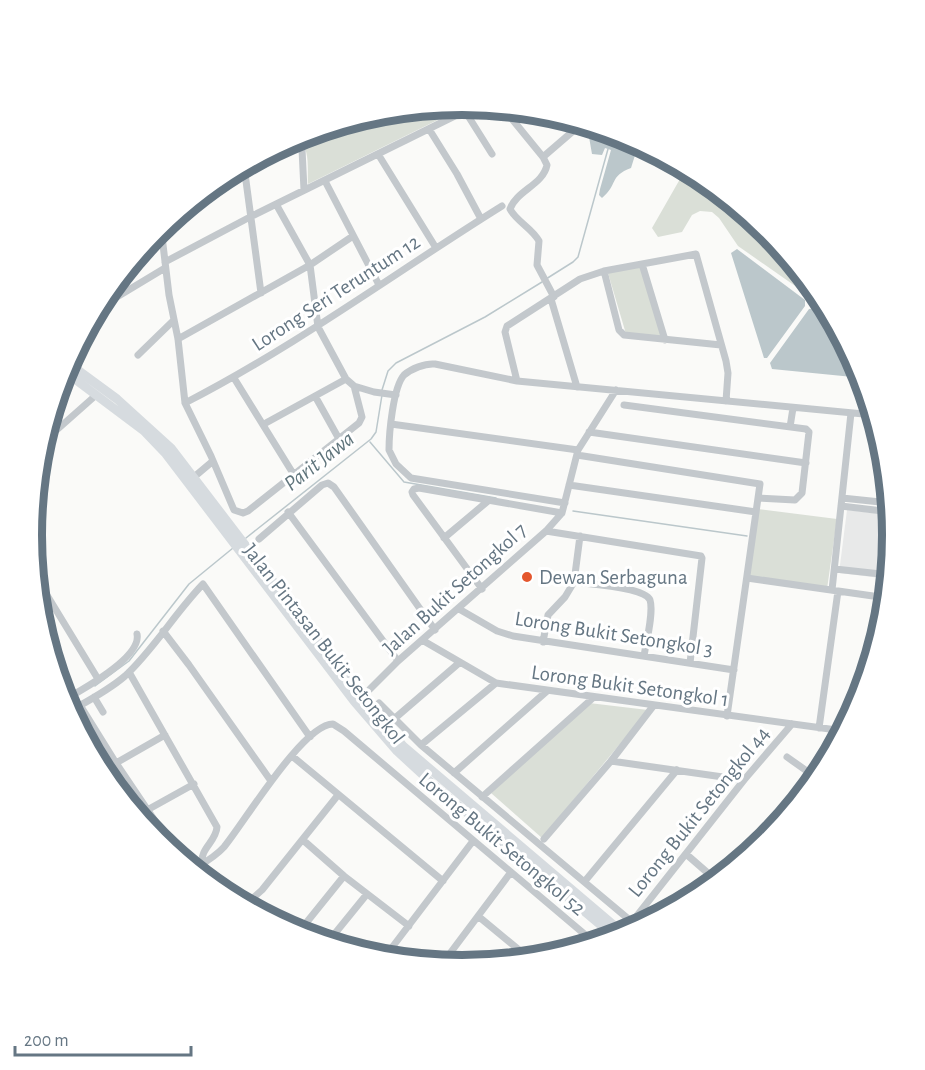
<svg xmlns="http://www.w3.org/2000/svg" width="925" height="1070" font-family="'Alegreya Sans',sans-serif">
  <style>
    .built { fill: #e8e9e9 }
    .green { fill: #dadfd7 }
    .water { fill: #bbc7cb }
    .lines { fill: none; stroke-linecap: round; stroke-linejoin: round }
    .stream { stroke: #bbc7cb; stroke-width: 1.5 }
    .minor { stroke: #c3c8cc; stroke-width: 7 }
    .secondary { stroke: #d6dbdf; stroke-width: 9 }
    .poi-dot { fill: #e4572e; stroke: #fff; stroke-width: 2 }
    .labels { text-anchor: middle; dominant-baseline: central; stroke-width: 6; stroke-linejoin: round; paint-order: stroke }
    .street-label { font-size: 21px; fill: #657683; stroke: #fff }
    .poi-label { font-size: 21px; fill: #657683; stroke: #fff; text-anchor: start }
    .water-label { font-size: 22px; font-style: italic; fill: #60757c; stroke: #fff }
    .rim { fill: none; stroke: #657683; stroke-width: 8 }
  </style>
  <rect width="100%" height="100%" fill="#fafaf8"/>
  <path class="built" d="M 847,510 L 891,515 L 893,535 L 889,579 L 839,573 Z"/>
  <path class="green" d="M 463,104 L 468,105 L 308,184 C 307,171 311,147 298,141 L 255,160 L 298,137 L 379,112 Z
    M 691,171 L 702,177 L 768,230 L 821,296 L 828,309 L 738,246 L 719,218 L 712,212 L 700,211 L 692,215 L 682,232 L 658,237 L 652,228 L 680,179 L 684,174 Z
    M 643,266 L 664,339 L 626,334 L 608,273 Z
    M 758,509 L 837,519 L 827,589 L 749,577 Z
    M 589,703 L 648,710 L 542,838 L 491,793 Z"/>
  <path class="water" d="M 595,127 L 628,137 L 636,152 L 631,168 C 609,176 618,185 602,198 L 599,195 L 600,189 L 611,150 L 605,148 L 602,155 L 592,154 L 589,137 Z
    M 737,249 L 805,300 L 805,306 L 767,358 L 764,358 L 731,253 Z
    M 817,308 L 834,320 L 863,378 L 772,369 L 770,363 L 809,309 Z"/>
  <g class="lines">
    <path class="stream" d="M 546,279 L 573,262 L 578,257 L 608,149
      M 382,390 L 388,371 L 396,363 L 485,317 L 542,282
      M 370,442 L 404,482 L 496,498
      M 573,511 L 747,536
      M 246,538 L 371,439 L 376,432 L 382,395
      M 95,686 L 129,661 L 189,584 L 233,548"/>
    <path class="minor" d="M 503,108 L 543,157 L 547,165 C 543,185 517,190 510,209 C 516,221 532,228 539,241 L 537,265 L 554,297
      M 465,111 L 492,154
      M 429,129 L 457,174 L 481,219
      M 378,154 L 436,248
      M 543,157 L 572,132
      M 247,164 L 293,145 L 299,146 L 302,149 L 304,190
      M 244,166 L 261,293
      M 325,181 L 379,285
      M 276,204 L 310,265 L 318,327 L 346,379 L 354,386 L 374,392 L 396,395
      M 161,228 L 169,295 L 178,339 L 185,403 L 211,456 L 234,510 L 243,513 L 248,511 L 359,423 L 362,417 L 354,386
      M 165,262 L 250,217 L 477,105
      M 642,264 L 665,340
      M 604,271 L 619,330 L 624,335 L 721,345
      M 551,299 L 577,387
      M 97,309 L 165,268
      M 178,339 L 310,265 L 353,236
      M 138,355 L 174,320
      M 234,378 L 294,475
      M 517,381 L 505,332 L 507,326 L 580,279 L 604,271 L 696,254 L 726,361 L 728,373 L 726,401
      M 315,396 L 339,439
      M 185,403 C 296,346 396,272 502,206
      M 624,405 L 806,429 L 809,432 L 802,493 L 795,500 L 758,498
      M 264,424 L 346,379
      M 391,424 L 578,450
      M 790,427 L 793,408
      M 589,432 L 806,463
      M 42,443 L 95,396
      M 577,455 L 760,484 L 727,716
      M 194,477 L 213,461
      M 569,485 L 756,512
      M 842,498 L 890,503
      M 565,503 L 411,478 L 396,464 L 389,450 C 389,434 393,387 404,375 C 411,369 425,363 435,364 L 517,381 L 874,415
      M 841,506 L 891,512
      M 288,512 L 398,661
      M 546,531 L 701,556 L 702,558 L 690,663
      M 444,538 L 488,501
      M 259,539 L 322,485 L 328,483 L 334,487 L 435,630
      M 835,569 L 890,575
      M 747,578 L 887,598
      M 39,582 L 98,679
      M 574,582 C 588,584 645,587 650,600 C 654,612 646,643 644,656
      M 482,589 L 413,495 L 412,492 L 414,489 L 419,488 L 562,513
      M 832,590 L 851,413
      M 459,609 L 497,631 L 513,636 L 734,670
      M 163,631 L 189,665 L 271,781
      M 422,640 L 496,683 L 844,731
      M 543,642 L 548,615 L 565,597 L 574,582 L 580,536
      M 129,672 L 217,827 C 216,842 200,848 202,864
      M 370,689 L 398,661 L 546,531 L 562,513 L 578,450 L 616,390
      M 94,697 L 103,712
      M 64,700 C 82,690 142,657 137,634
      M 379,703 L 421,745 L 638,927
      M 80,705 L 116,763 L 180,858
      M 70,711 C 88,701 109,690 125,676 C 154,649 175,613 203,584 L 310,737
      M 394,719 L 459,663
      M 819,728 L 838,591
      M 421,745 L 496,683
      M 292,756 L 443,881
      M 787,757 L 818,779
      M 611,761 L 744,780
      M 116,763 L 165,735
      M 454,773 L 547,691
      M 482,797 L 594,697
      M 149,809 L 194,784
      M 544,839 L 611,761 L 654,705
      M 303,840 L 344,876 L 409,926
      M 686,854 L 717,881
      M 194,869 C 204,863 215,857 224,847 C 244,823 303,724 333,724 L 344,731 L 595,943
      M 585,881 L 677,770
      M 249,901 L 259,912
      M 245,905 L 262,890 L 338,795
      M 478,916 L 530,959
      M 632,922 L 744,780 L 792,724
      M 298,933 L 344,876
      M 328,942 L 367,894
      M 384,958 L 473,841
      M 510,961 L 519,950
      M 442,964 L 511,872"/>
    <path class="secondary" d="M 68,363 L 117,399 L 171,448 L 360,695 L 403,746 L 624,934
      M 64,371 L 144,431 L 166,454 L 354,701 L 397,751 L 435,786 L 615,937"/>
  </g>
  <circle class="poi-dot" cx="527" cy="577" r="6"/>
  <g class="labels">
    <g class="street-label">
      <text transform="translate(336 293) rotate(-33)">Lorong Seri Teruntum 12</text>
      <text transform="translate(455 589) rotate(-42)">Jalan Bukit Setongkol 7</text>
      <text transform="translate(614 634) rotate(9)">Lorong Bukit Setongkol 3</text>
      <text transform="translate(324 644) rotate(52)">Jalan Pintasan Bukit Setongkol</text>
      <text transform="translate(630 686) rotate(8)">Lorong Bukit Setongkol 1</text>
      <text transform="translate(699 812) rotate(-51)">Lorong Bukit Setongkol 44</text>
      <text transform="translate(502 844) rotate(40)">Lorong Bukit Setongkol 52</text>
    </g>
    <g class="poi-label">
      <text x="539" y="577">Dewan Serbaguna</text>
    </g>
    <g class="water-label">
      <text transform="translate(319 461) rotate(-38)">Parit Jawa</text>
    </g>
  </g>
  <path d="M0 0H925V1070H0ZM42 535a420 420 0 1 1 840 0a420 420 0 1 1-840 0Z" fill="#fff" fill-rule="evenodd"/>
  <path class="rim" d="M42 535a420 420 0 1 1 840 0a420 420 0 1 1-840 0Z"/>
  <path d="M15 1046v9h176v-9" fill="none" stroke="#657683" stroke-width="3"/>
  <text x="24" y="1046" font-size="18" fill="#657683" stroke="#ffffff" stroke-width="4.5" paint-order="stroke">200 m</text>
</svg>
